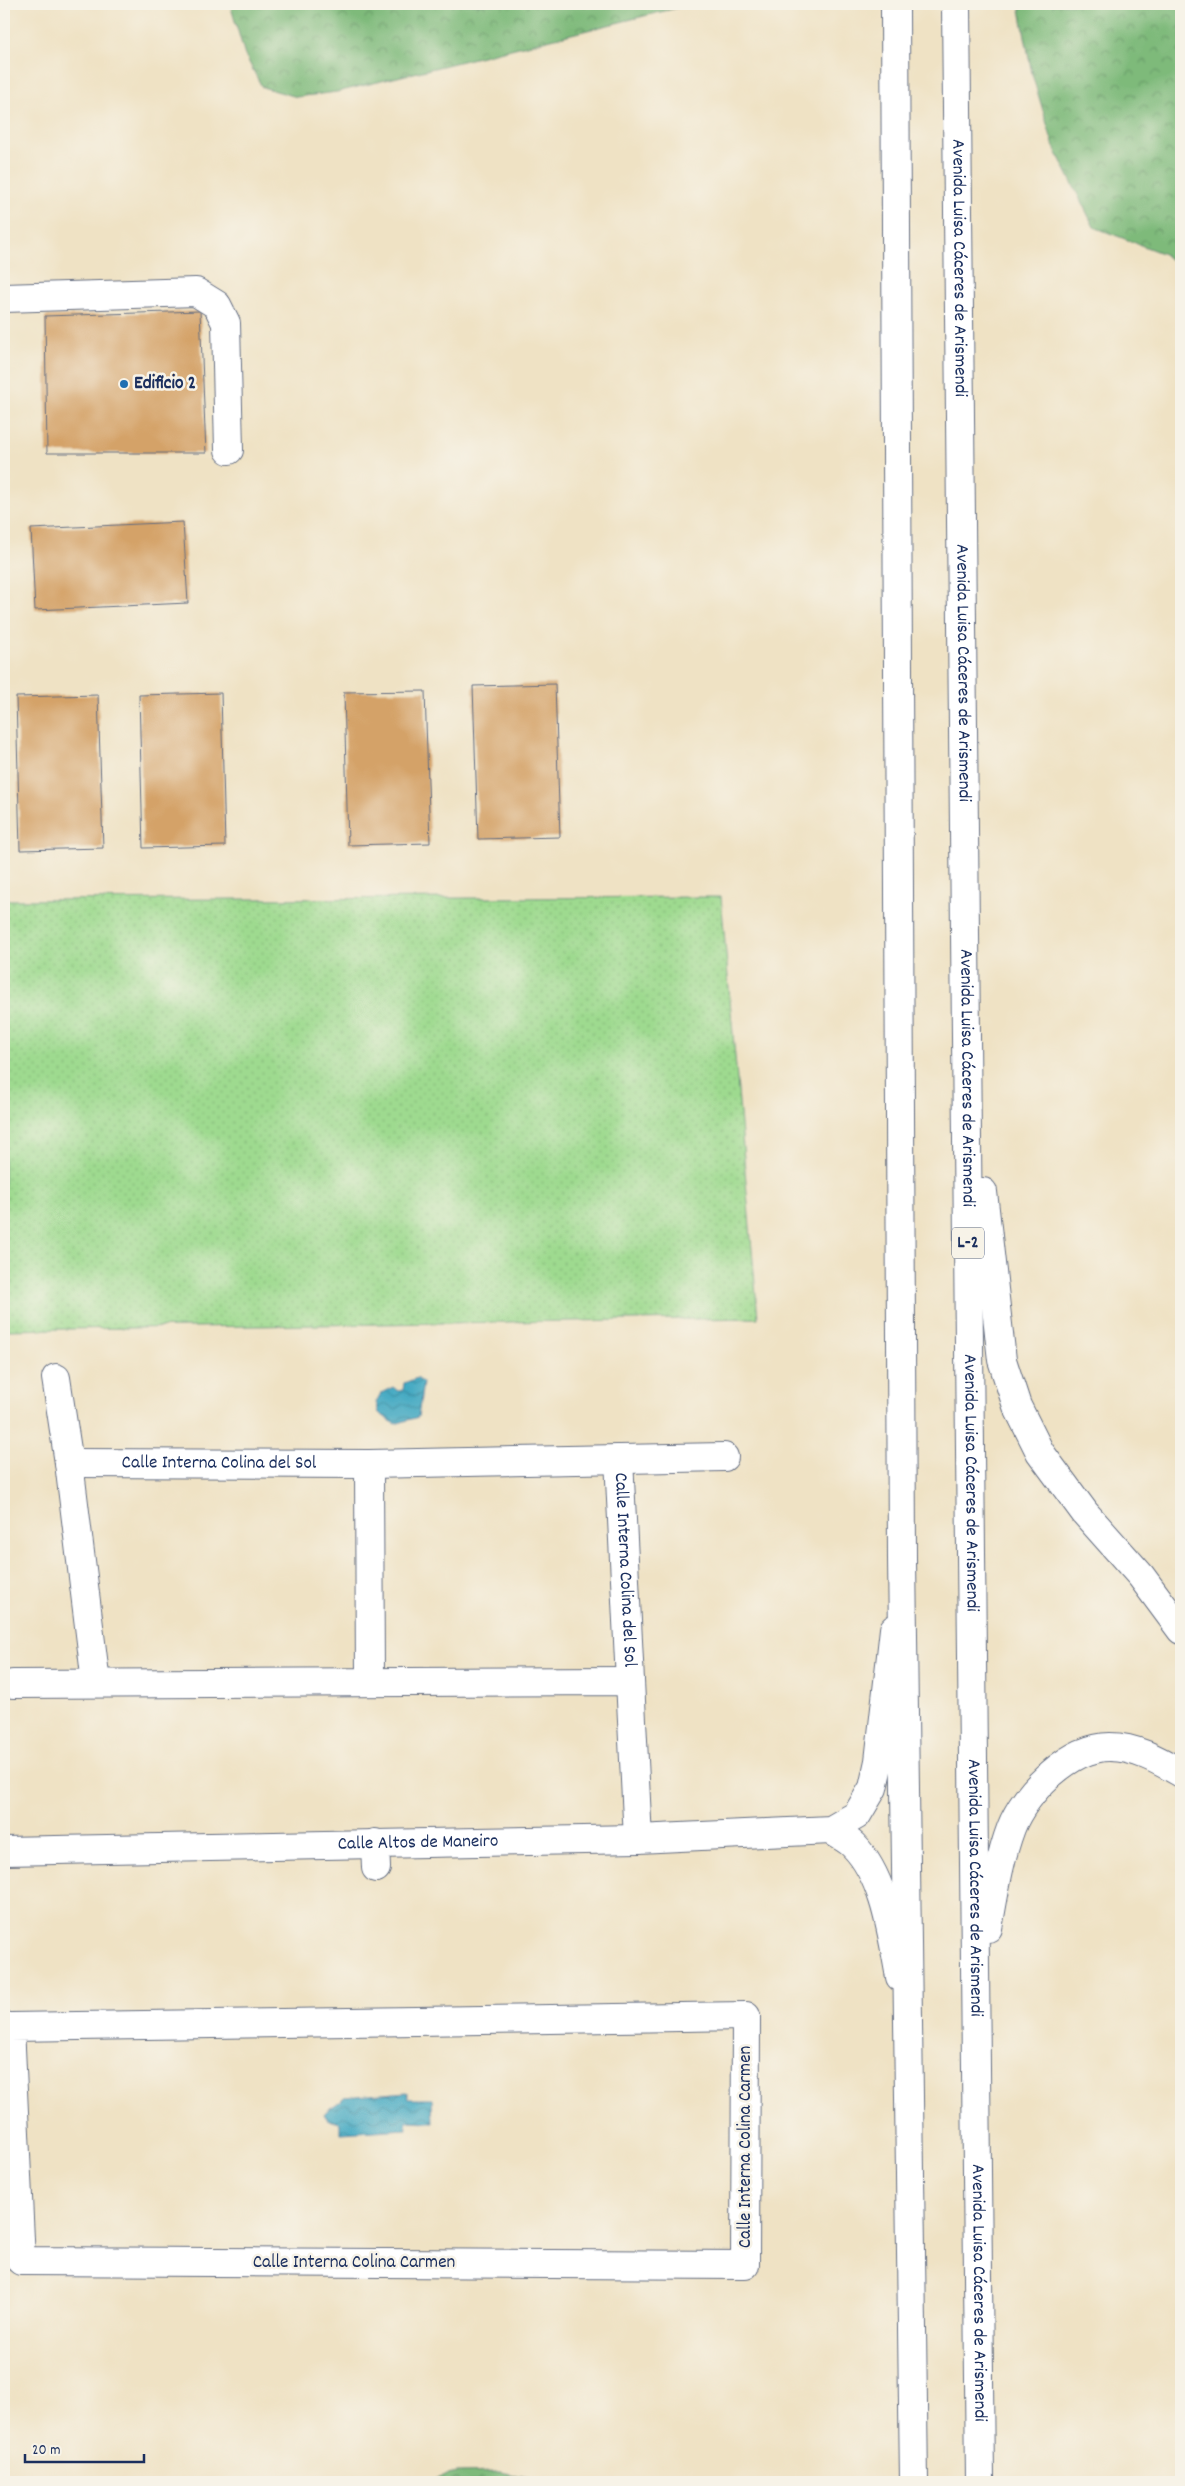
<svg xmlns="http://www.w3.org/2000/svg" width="1185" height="2486" font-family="Dekko,sans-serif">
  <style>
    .grass { fill: url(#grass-dots); stroke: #5c8476 }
    .forest { fill: url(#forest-crowns); stroke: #4c746c }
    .water { fill: url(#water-waves); stroke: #2e6c90 }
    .building { fill: #d4a268 }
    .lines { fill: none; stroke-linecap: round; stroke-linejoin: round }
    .minor-casing { stroke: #656e82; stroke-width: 30 }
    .major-casing { stroke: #656e82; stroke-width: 30 }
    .minor { stroke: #fff; stroke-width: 28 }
    .major { stroke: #fff; stroke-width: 28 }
    .poi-dot { fill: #1f6fb2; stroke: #f7f3e8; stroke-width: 2 }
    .labels { text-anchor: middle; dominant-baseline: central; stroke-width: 5; stroke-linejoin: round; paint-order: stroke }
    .shield { fill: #f7f3e8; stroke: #5d6a87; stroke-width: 1 }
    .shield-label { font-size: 18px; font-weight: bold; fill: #1b2f5e }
    .street-label { font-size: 19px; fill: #1b2f5e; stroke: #f7f3e8 }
    .poi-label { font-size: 19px; font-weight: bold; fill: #1b2f5e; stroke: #f7f3e8; text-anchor: start }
  </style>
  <defs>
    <pattern id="grass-dots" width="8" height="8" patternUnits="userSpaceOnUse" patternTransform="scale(1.25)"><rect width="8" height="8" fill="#9eda8f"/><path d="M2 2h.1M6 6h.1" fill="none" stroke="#88bb7e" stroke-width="1.8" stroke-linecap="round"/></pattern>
    <pattern id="forest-crowns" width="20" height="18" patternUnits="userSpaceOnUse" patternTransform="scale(1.25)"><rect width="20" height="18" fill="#7eba7a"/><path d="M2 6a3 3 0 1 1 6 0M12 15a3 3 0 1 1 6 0" fill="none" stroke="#669867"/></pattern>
    <pattern id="water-waves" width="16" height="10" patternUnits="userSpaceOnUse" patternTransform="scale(1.25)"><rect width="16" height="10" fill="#42a9c2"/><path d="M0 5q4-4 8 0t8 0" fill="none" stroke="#368aa1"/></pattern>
  </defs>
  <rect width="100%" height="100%" fill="#f7f3e8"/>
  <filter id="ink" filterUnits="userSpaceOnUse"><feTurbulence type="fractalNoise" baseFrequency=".02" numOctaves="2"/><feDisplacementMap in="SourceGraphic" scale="10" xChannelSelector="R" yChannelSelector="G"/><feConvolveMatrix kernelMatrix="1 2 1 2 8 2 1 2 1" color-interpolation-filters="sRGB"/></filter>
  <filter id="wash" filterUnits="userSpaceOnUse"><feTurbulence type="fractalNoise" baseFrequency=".0096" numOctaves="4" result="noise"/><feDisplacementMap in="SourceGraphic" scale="20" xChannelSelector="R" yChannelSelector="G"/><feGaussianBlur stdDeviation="1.12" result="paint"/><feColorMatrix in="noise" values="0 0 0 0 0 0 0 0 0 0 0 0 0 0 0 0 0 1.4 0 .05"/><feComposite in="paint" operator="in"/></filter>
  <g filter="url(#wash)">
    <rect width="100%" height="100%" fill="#efe2c4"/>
    <path class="grass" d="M 721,897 L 758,1318 L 4,1330 L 4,900 Z"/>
    <path class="forest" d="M 230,4 L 693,4 L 337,92 L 297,97 L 262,87 L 245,55 Z
      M 1019,4 L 1181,4 L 1181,270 L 1164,254 L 1094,227 L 1054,147 L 1032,74 Z
      M 500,2472 L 554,2482 L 416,2482 L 457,2473 Z"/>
    <path class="water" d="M 417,1378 L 423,1383 L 418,1417 L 395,1424 L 379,1413 L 376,1402 L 381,1393 L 393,1387 L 398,1391 L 403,1390 L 404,1383 Z
      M 407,2092 L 408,2099 L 432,2099 L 433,2122 L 406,2121 L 407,2129 L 340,2133 L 340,2123 L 328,2120 L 324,2114 C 330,2106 338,2105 344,2097 Z"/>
    <g id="blocks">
      <path class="building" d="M 200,311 L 206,453 L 47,453 L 45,316 Z
        M 183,522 L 188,603 L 35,610 L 31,529 Z
        M 555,684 L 560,837 L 478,839 L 473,686 Z
        M 425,691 L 430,843 L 348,845 L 344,692 Z
        M 221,693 L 225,846 L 143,848 L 139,695 Z
        M 98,695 L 103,848 L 20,850 L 16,697 Z"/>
    </g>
  </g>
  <g filter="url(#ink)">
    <use href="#blocks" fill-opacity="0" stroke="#656e82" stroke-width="1"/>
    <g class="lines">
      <g class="minor-casing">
        <g id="minor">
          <path d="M 4,298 L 196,292 L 217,305 L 226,323 L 229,450"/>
          <path d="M 56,1378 L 69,1463 L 96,1683"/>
          <path id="s1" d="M 619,1459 L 630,1681"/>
          <path id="s2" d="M 69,1463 L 369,1464 L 724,1457"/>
          <path d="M 369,1464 L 370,1682"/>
          <path d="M 13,1684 L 630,1681 L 638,1839"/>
          <path d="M 831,1830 C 838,1835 847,1839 853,1845 C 885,1877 892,1935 900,1977"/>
          <path d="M 375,1843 L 376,1868"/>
          <path id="s3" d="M 4,1851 L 638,1839 L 831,1830 L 857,1815 L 873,1788 L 879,1761 L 894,1629"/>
          <path d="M 746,2016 L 745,2265 L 21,2261 L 10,2027 Z"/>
        </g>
      </g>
      <g class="major-casing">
        <g id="major">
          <path d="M 895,4 L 902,1558 L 914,2482"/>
          <path id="s4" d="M 956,4 L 980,2482"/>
          <path d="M 983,1192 L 1002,1360 L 1017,1406 L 1040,1452 L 1085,1513 L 1141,1576 L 1181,1630"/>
          <path d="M 988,1928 C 994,1895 999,1860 1011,1828 C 1025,1792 1070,1747 1110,1747 C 1136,1747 1160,1761 1181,1773"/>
        </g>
      </g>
      <use href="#minor" class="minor"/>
      <use href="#major" class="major"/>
    </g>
  </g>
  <circle class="poi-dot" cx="124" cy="384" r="5"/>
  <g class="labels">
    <rect class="shield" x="952" y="1227.5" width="32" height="31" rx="4"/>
    <g class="shield-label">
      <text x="968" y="1243">L-2</text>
    </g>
    <g class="street-label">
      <text stroke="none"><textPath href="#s4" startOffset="264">Avenida Luisa Cáceres de Arismendi</textPath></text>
      <text stroke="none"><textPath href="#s4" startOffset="669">Avenida Luisa Cáceres de Arismendi</textPath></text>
      <text stroke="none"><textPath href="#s4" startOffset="1074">Avenida Luisa Cáceres de Arismendi</textPath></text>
      <text stroke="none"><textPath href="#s2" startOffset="150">Calle Interna Colina del Sol</textPath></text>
      <text stroke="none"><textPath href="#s4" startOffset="1479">Avenida Luisa Cáceres de Arismendi</textPath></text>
      <text stroke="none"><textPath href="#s1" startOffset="111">Calle Interna Colina del Sol</textPath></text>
      <text stroke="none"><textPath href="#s3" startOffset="414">Calle Altos de Maneiro</textPath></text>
      <text stroke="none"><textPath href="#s4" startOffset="1884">Avenida Luisa Cáceres de Arismendi</textPath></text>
      <text transform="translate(746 2147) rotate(-90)">Calle Interna Colina Carmen</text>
      <text x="354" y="2263">Calle Interna Colina Carmen</text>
      <text stroke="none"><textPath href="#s4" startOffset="2289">Avenida Luisa Cáceres de Arismendi</textPath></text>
    </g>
    <g class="poi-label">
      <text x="134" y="384">Edificio 2</text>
    </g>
  </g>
  <rect width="1185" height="2486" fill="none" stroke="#f7f3e8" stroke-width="20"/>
  <path d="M25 2454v8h119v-8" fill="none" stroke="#1b2f5e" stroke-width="2.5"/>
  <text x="32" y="2454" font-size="15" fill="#1b2f5e" stroke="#f7f3e8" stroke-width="4" paint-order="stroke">20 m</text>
</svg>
